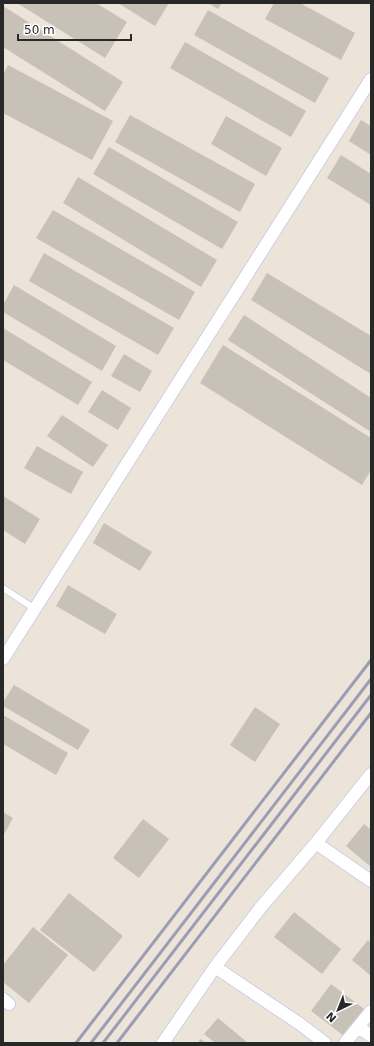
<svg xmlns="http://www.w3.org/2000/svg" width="374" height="1046" font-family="'DejaVu Sans',sans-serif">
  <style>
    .building { fill: #c7c1b8 }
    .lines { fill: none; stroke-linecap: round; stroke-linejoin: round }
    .service-casing { stroke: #ced0e3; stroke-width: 8 }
    .minor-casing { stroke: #ced0e3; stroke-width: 14 }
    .service { stroke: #fff; stroke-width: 6 }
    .minor { stroke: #fff; stroke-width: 12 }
    .rail { stroke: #9b9db4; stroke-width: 3 }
  </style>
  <rect width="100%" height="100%" fill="#ece4d8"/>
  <path class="building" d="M 17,3 L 96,3 L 127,22 L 105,58 Z
    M 118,3 L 169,3 L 155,26 Z
    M 208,3 L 222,3 L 218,9 Z
    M 274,3 L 300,3 L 355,33 L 341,60 L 265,19 Z
    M 3,6 L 123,82 L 105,111 L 3,47 Z
    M 208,10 L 329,78 L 315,103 L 194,35 Z
    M 185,42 L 306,111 L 291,137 L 170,68 Z
    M 8,65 L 113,121 L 92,160 L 3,113 L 3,75 Z
    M 130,115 L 255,184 L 240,212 L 115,142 Z
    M 226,116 L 282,148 L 266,176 L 211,144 Z
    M 361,120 L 371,126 L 371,155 L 349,141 Z
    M 109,147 L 238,222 L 222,249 L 93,174 Z
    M 341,155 L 371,174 L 371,205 L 327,178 Z
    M 78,177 L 217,260 L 201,287 L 63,203 Z
    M 53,210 L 195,292 L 179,320 L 36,238 Z
    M 44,253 L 174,328 L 158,355 L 29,281 Z
    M 267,273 L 371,336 L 371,374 L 251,300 Z
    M 14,285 L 116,346 L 102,371 L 3,312 L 3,305 Z
    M 244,315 L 371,398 L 371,432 L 228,340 Z
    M 3,328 L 92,382 L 78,405 L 3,360 Z
    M 223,345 L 371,438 L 371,470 L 362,485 L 200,383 Z
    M 124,354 L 152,371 L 140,392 L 111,376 Z
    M 102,390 L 131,408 L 118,430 L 88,412 Z
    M 62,415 L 108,445 L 93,467 L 47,436 Z
    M 37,446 L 83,472 L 71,494 L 24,468 Z
    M 3,496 L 40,519 L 25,544 L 3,530 Z
    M 104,523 L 152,552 L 140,571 L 93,543 Z
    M 68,585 L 117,614 L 105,634 L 56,606 Z
    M 14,685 L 90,730 L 78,750 L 3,706 L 3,702 Z
    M 255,707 L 280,724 L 255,762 L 230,745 Z
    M 3,715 L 68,753 L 56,775 L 3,744 Z
    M 3,812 L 13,818 L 3,836 Z
    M 143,819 L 169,839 L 139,878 L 113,858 Z
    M 364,824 L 371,830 L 371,867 L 346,846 Z
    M 69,893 L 123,936 L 94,972 L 40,930 Z
    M 294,912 L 341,949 L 322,974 L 274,937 Z
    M 33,927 L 68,955 L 29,1003 L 3,982 L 3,965 Z
    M 368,940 L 371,943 L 371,976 L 352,960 Z
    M 331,984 L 364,1009 L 344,1036 L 311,1011 Z
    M 218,1018 L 248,1043 L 215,1043 L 204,1034 Z
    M 201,1039 L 206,1043 L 197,1043 Z"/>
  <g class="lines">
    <g class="service-casing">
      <path id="service" d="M 3,588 L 35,609"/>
    </g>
    <g class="minor-casing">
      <path id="minor" d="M 3,659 L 371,79
        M 316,843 L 371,881
        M 215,967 L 300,1024 L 325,1043
        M 3,999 L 9,1004
        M 358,1027 L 371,1036
        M 163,1043 L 215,967 L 261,907 L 316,843 L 371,774
        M 345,1043 L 371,1011"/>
    </g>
    <use href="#service" class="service"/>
    <use href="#minor" class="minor"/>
    <path class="rail" d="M 76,1043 L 371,660
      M 91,1043 L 371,679
      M 103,1043 L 371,695
      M 117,1043 L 371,713"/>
  </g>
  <rect width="374" height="1046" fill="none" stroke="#282828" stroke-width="8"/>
  <g transform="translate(338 1010) rotate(223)" stroke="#ffffff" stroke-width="3" paint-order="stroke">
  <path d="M0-3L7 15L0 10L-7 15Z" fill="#282828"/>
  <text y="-6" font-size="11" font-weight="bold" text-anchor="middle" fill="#282828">N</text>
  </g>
  <path d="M18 34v6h113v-6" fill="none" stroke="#282828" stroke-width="2"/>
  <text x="24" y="34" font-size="12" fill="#282828" stroke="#ffffff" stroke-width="3" paint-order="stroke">50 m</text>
</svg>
